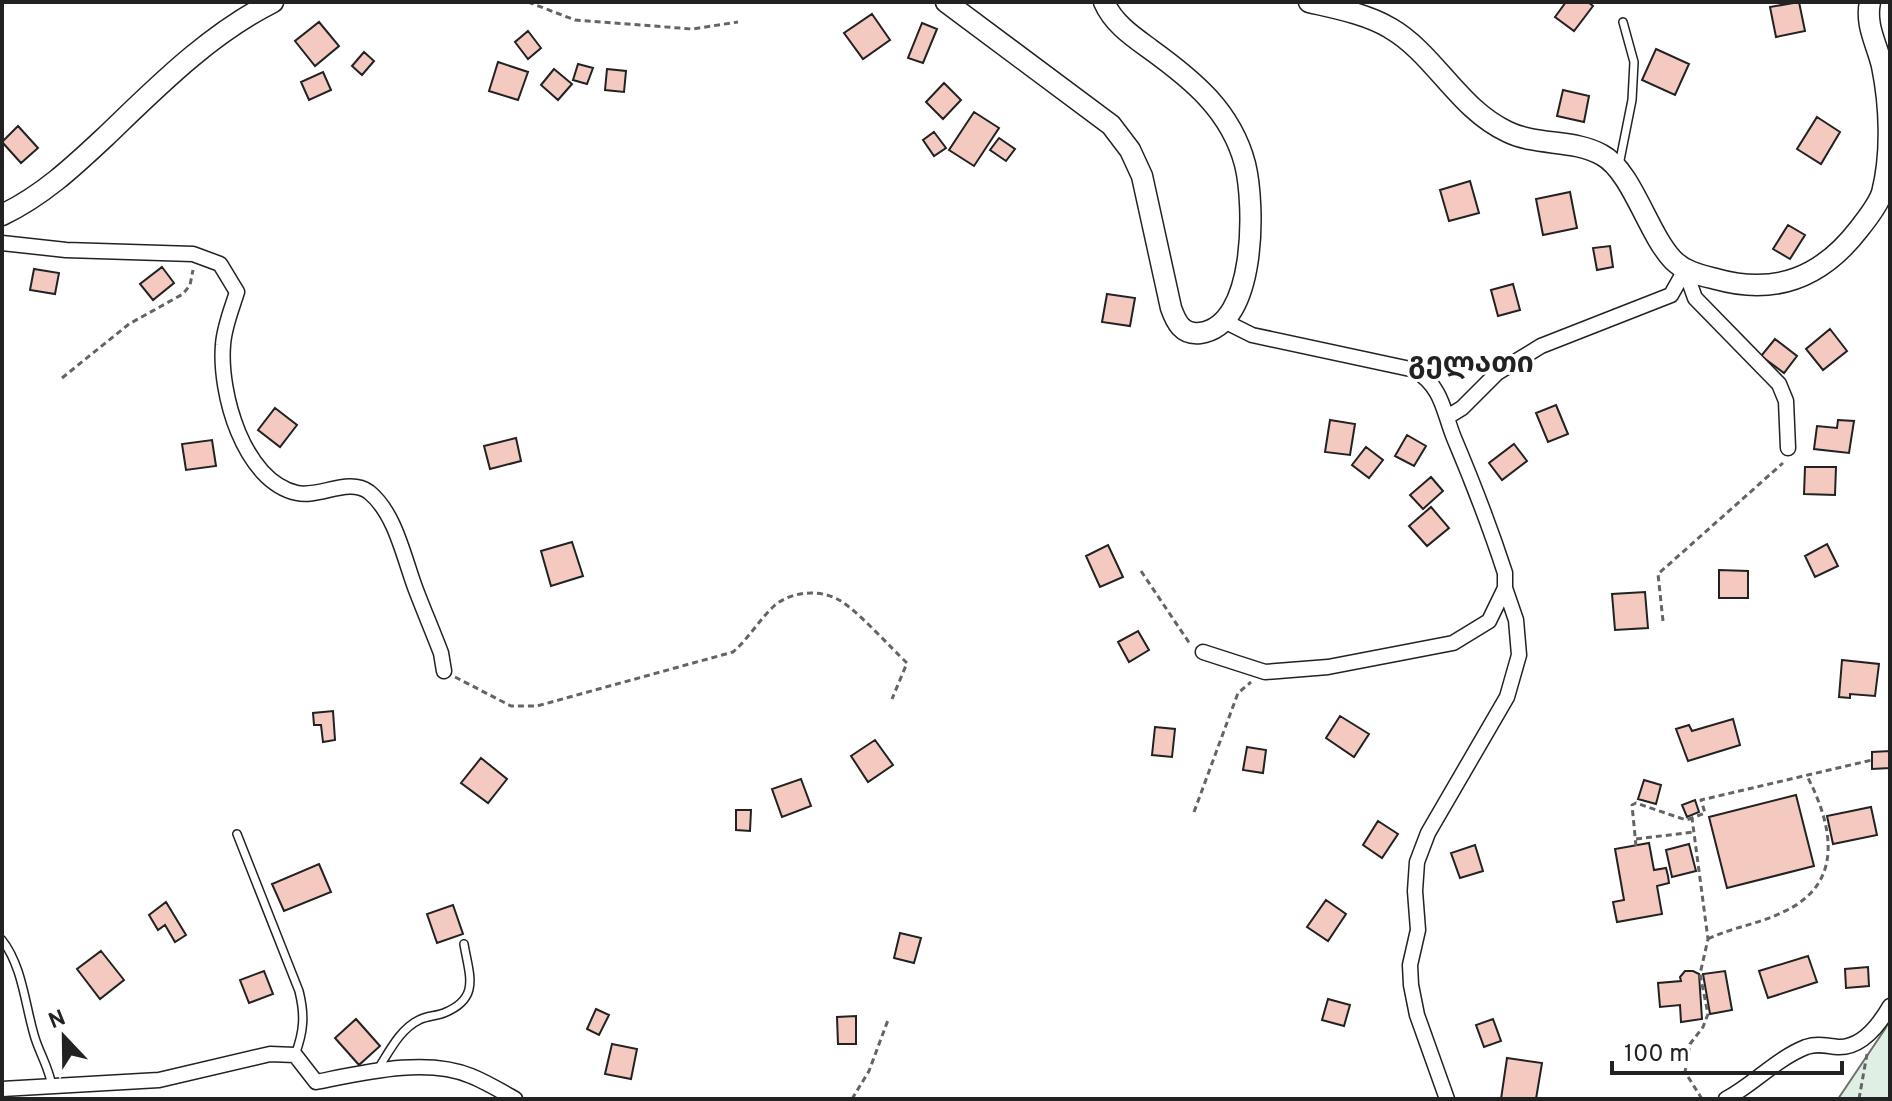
<svg xmlns="http://www.w3.org/2000/svg" width="1892" height="1101" font-family="Overpass,'Noto Sans Georgian',sans-serif">
  <style>
    .green { fill: #e0efe3; stroke: #6f6f6f; stroke-width: 2 }
    .building { fill: #f3c9c0; stroke: #222; stroke-width: 2 }
    .lines { fill: none; stroke-linecap: round; stroke-linejoin: round }
    .lane-casing { stroke: #222; stroke-width: 10 }
    .street-casing { stroke: #222; stroke-width: 17 }
    .secondary-casing { stroke: #222; stroke-width: 23 }
    .path { stroke: #646464; stroke-width: 3; stroke-dasharray: 6 4; stroke-linecap: butt }
    .lane { stroke: #fff; stroke-width: 7 }
    .street { stroke: #fff; stroke-width: 14 }
    .secondary { stroke: #fff; stroke-width: 20 }
    .labels { text-anchor: middle; dominant-baseline: central; stroke-width: 6; stroke-linejoin: round; paint-order: stroke }
    .quarter-label { font-size: 28px; font-weight: bold; fill: #222; stroke: #fff }
  </style>
  <rect width="100%" height="100%" fill="#fff"/>
  <path class="green" d="M 1890,1019 L 1890,1099 L 1838,1099 L 1885,1029 Z"/>
  <path class="building" d="M 1566,2 L 1588,2 L 1593,6 L 1574,31 L 1555,17 Z
    M 1799,2 L 1805,31 L 1776,37 L 1770,7 Z
    M 872,14 L 890,40 L 863,59 L 844,33 Z
    M 319,22 L 339,46 L 315,66 L 295,41 Z
    M 922,23 L 937,29 L 923,63 L 908,58 Z
    M 528,31 L 541,48 L 528,59 L 515,42 Z
    M 1656,49 L 1689,64 L 1675,95 L 1642,80 Z
    M 364,52 L 374,61 L 362,75 L 352,66 Z
    M 498,62 L 528,72 L 518,100 L 489,91 Z
    M 578,64 L 593,68 L 587,84 L 573,80 Z
    M 554,69 L 572,84 L 558,100 L 541,85 Z
    M 607,69 L 626,71 L 624,92 L 605,90 Z
    M 323,72 L 331,90 L 309,100 L 301,82 Z
    M 944,83 L 961,100 L 943,119 L 926,102 Z
    M 1563,90 L 1589,96 L 1584,122 L 1557,116 Z
    M 974,112 L 999,128 L 974,166 L 949,150 Z
    M 1817,117 L 1840,132 L 1821,164 L 1797,149 Z
    M 18,126 L 38,148 L 21,163 L 2,142 Z
    M 934,132 L 946,148 L 934,156 L 923,140 Z
    M 999,138 L 1015,149 L 1006,161 L 990,150 Z
    M 1470,181 L 1479,213 L 1449,221 L 1440,190 Z
    M 1570,192 L 1577,228 L 1543,235 L 1536,199 Z
    M 1788,225 L 1805,235 L 1790,259 L 1773,249 Z
    M 1610,246 L 1613,267 L 1597,270 L 1593,248 Z
    M 162,267 L 174,283 L 153,300 L 140,284 Z
    M 34,269 L 59,273 L 55,294 L 30,290 Z
    M 1513,284 L 1520,310 L 1498,316 L 1491,290 Z
    M 1107,294 L 1135,298 L 1130,326 L 1102,322 Z
    M 1830,329 L 1847,351 L 1823,370 L 1806,349 Z
    M 1775,339 L 1797,356 L 1784,373 L 1761,356 Z
    M 1556,405 L 1568,434 L 1548,442 L 1536,413 Z
    M 275,408 L 297,425 L 280,447 L 258,430 Z
    M 1330,420 L 1355,424 L 1350,455 L 1325,452 Z
    M 1838,420 L 1854,421 L 1849,453 L 1814,449 L 1817,426 L 1837,428 Z
    M 1407,435 L 1426,446 L 1414,466 L 1395,456 Z
    M 516,438 L 521,461 L 490,469 L 484,446 Z
    M 212,440 L 216,466 L 186,470 L 182,444 Z
    M 1514,444 L 1527,461 L 1502,480 L 1489,463 Z
    M 1366,447 L 1383,460 L 1369,478 L 1352,465 Z
    M 1805,467 L 1836,467 L 1835,495 L 1804,494 Z
    M 1431,477 L 1443,491 L 1423,509 L 1410,495 Z
    M 1431,507 L 1449,528 L 1427,546 L 1409,526 Z
    M 572,542 L 583,576 L 551,586 L 541,551 Z
    M 1827,544 L 1838,566 L 1815,577 L 1805,556 Z
    M 1108,545 L 1123,577 L 1100,587 L 1086,556 Z
    M 1719,570 L 1748,571 L 1748,598 L 1719,598 Z
    M 1645,592 L 1648,628 L 1615,630 L 1612,594 Z
    M 1138,631 L 1149,650 L 1129,662 L 1118,642 Z
    M 1842,660 L 1879,664 L 1875,696 L 1850,694 L 1850,698 L 1839,697 Z
    M 333,711 L 335,740 L 323,742 L 321,725 L 314,725 L 313,713 Z
    M 1340,716 L 1369,734 L 1354,757 L 1326,738 Z
    M 1733,719 L 1740,745 L 1688,761 L 1676,729 L 1689,725 L 1692,731 Z
    M 1155,727 L 1175,729 L 1172,757 L 1152,755 Z
    M 875,740 L 893,765 L 868,782 L 851,756 Z
    M 1247,747 L 1266,750 L 1263,773 L 1243,770 Z
    M 1890,751 L 1890,768 L 1872,769 L 1872,752 Z
    M 481,758 L 507,779 L 488,803 L 461,783 Z
    M 801,779 L 811,806 L 782,817 L 772,789 Z
    M 1644,780 L 1661,785 L 1656,804 L 1638,799 Z
    M 1796,795 L 1814,866 L 1727,888 L 1709,817 Z
    M 1695,800 L 1699,812 L 1687,817 L 1682,805 Z
    M 1871,807 L 1877,835 L 1833,844 L 1827,816 Z
    M 736,810 L 751,810 L 750,831 L 736,830 Z
    M 1378,821 L 1398,834 L 1382,858 L 1363,845 Z
    M 1649,843 L 1654,870 L 1666,868 L 1668,876 L 1669,883 L 1657,886 L 1662,914 L 1617,922 L 1613,902 L 1624,900 L 1615,849 Z
    M 1689,844 L 1696,871 L 1672,877 L 1666,850 Z
    M 1475,845 L 1483,871 L 1460,878 L 1451,853 Z
    M 319,864 L 331,892 L 284,911 L 272,884 Z
    M 1326,900 L 1346,914 L 1328,941 L 1307,927 Z
    M 166,902 L 186,935 L 175,942 L 165,925 L 158,930 L 149,915 Z
    M 453,905 L 463,934 L 437,943 L 427,914 Z
    M 900,933 L 921,938 L 914,963 L 894,958 Z
    M 101,951 L 124,980 L 100,999 L 77,969 Z
    M 1808,956 L 1817,982 L 1768,998 L 1759,971 Z
    M 1868,967 L 1869,986 L 1846,988 L 1845,969 Z
    M 264,971 L 273,994 L 249,1003 L 240,980 Z
    M 1685,971 L 1693,971 L 1699,974 L 1702,1019 L 1681,1022 L 1680,1005 L 1660,1007 L 1658,983 L 1681,981 L 1680,977 Z
    M 1725,971 L 1732,1010 L 1710,1014 L 1703,974 Z
    M 1328,999 L 1350,1005 L 1344,1026 L 1322,1020 Z
    M 596,1009 L 609,1015 L 599,1035 L 587,1029 Z
    M 856,1016 L 856,1044 L 838,1044 L 837,1017 Z
    M 356,1019 L 380,1046 L 359,1065 L 335,1038 Z
    M 1493,1019 L 1501,1041 L 1484,1047 L 1476,1025 Z
    M 612,1044 L 637,1049 L 631,1079 L 605,1074 Z
    M 1507,1058 L 1542,1063 L 1536,1099 L 1501,1099 Z"/>
  <g class="lines">
    <g class="lane-casing">
      <path id="lane" d="M 1619,165 L 1632,100 L 1634,62 L 1623,22
        M 237,834 L 299,991 C 305,1015 304,1031 295,1055
        M 2,940 C 23,967 25,1006 35,1038 C 40,1054 49,1068 52,1086
        M 378,1069 C 389,1052 400,1029 419,1020 C 426,1016 436,1016 444,1013 C 481,998 469,975 464,944"/>
    </g>
    <g class="street-casing">
      <path id="street" d="M 2,243 L 66,250 L 193,254 L 220,264 L 237,292 C 232,308 224,327 223,345 C 219,392 243,481 297,493 C 319,498 349,477 369,492 C 396,514 404,559 416,590 C 424,611 433,632 441,653 L 444,671
        M 1685,270 L 1695,298 L 1779,384 L 1786,401 L 1788,448
        M 1449,416 L 1462,408 L 1497,373 L 1541,346 L 1671,295 L 1685,270
        M 1203,652 L 1265,672 L 1328,667 L 1453,643 L 1489,621 L 1505,588 L 1505,573 C 1490,527 1473,483 1454,438 C 1443,411 1443,388 1415,370 L 1252,335 L 1224,321
        M 2,1089 L 159,1080 L 270,1054 L 295,1055 L 316,1082 C 362,1073 426,1057 471,1076 C 486,1082 501,1091 515,1099
        M 1447,1099 L 1417,1015 L 1411,985 L 1410,965 L 1418,930 L 1415,891 L 1417,862 L 1428,833 L 1507,697 L 1519,655 L 1516,620 L 1505,588
        M 1726,1099 C 1754,1084 1776,1059 1806,1047 C 1818,1043 1826,1046 1838,1047 C 1862,1048 1879,1025 1890,1006"/>
    </g>
    <g class="secondary-casing">
      <path id="secondary" d="M 946,2 L 1111,125 L 1130,150 L 1142,176 L 1171,308 C 1176,322 1182,335 1200,333 C 1257,326 1255,204 1245,164 C 1231,111 1193,80 1150,49 C 1132,36 1113,23 1104,2
        M 1309,2 C 1335,8 1367,14 1390,28 C 1435,54 1458,109 1508,132 C 1537,146 1574,139 1602,155 C 1632,171 1648,234 1673,260 C 1685,272 1700,275 1716,279 C 1776,296 1822,277 1859,229 C 1867,219 1878,205 1882,193 C 1892,154 1890,105 1882,66 C 1877,44 1865,26 1870,2
        M 2,215 C 42,196 73,167 105,137 C 157,87 208,35 273,2"/>
    </g>
    <path class="path" d="M 528,2 L 575,20 L 692,29 L 738,22
      M 62,378 L 129,324 L 183,294 L 190,285 L 193,270
      M 1141,571 L 1190,644
      M 1663,621 L 1658,574 L 1783,463
      M 455,677 L 511,706 L 537,706 L 733,652 C 749,638 759,620 774,606 C 791,591 820,589 839,600 C 856,609 891,648 907,663 L 892,699
      M 1194,812 L 1238,693 L 1251,682
      M 1636,839 L 1694,832
      M 1636,846 L 1632,805 L 1636,803 L 1686,820 L 1692,818
      M 1708,939 C 1733,927 1759,924 1783,912 C 1845,884 1833,826 1807,776
      M 852,1099 L 869,1071 L 888,1020
      M 1702,1099 L 1685,1072 L 1690,1044 L 1703,1027 L 1708,1014 L 1700,974 L 1708,939 L 1692,818 L 1705,813 L 1701,800 L 1872,760
      M 1859,1099 L 1867,1054"/>
    <use href="#lane" class="lane"/>
    <use href="#street" class="street"/>
    <use href="#secondary" class="secondary"/>
  </g>
  <g class="labels">
    <g class="quarter-label">
      <text x="1471" y="365">გელათი</text>
    </g>
  </g>
  <rect width="1892" height="1101" fill="none" stroke="#222222" stroke-width="8"/>
  <g transform="translate(64 1037) rotate(338)" stroke="#ffffff" stroke-width="6" paint-order="stroke">
  <path d="M0-6L14 30L0 20L-14 30Z" fill="#222222"/>
  <text y="-12" font-size="22" font-weight="bold" text-anchor="middle" fill="#222222">N</text>
  </g>
  <path d="M1612 1061v12h230v-12" fill="none" stroke="#222222" stroke-width="4"/>
  <text x="1624" y="1061" font-size="24" fill="#222222" stroke="#ffffff" stroke-width="6" paint-order="stroke">100 m</text>
</svg>
